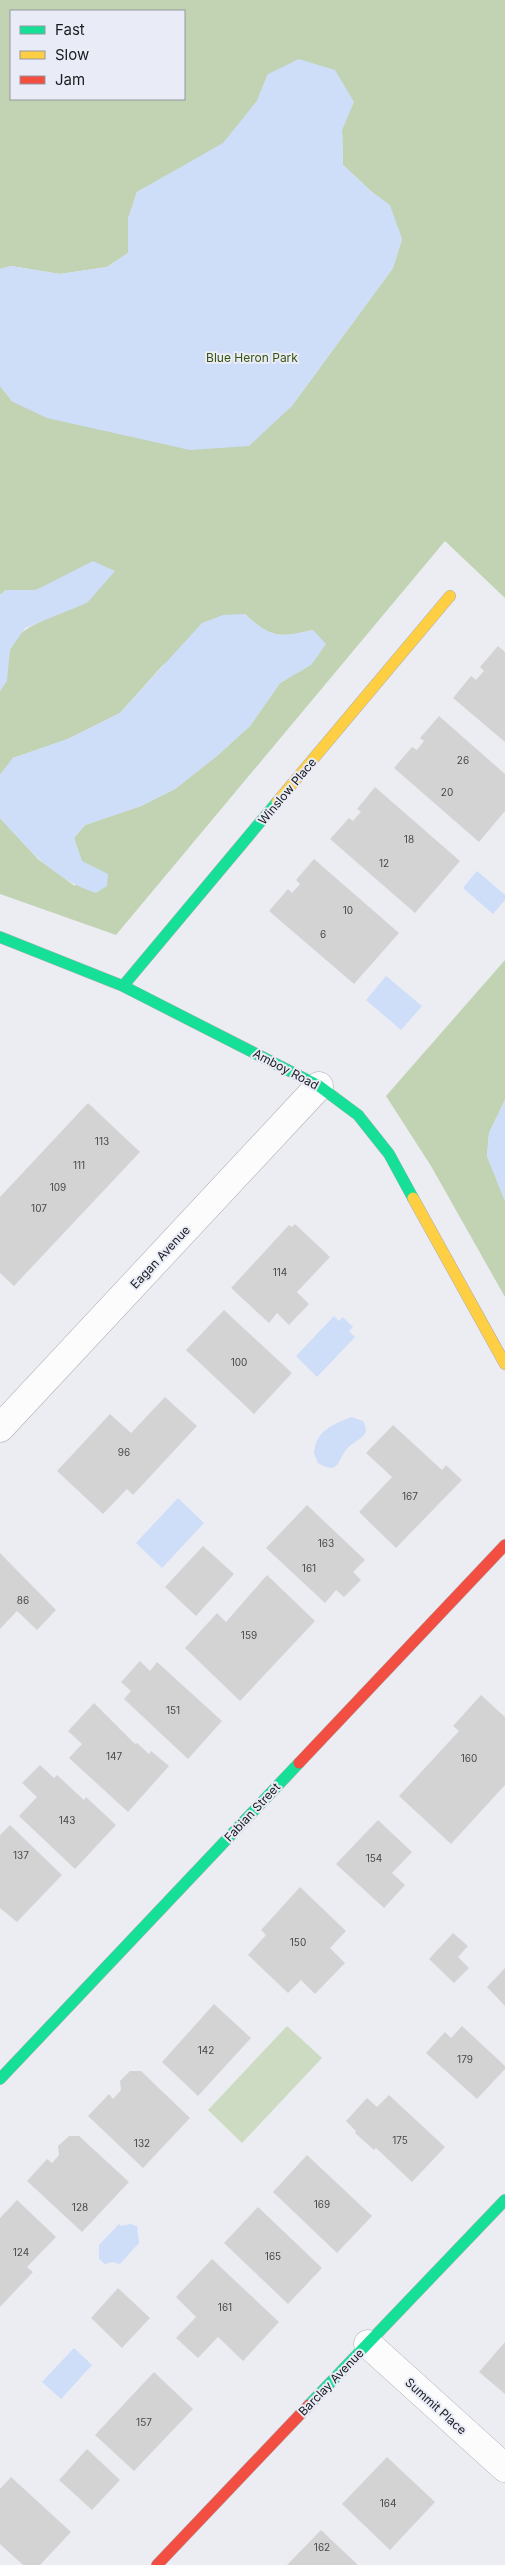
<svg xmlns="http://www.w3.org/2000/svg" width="505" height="2565" font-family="Inter,sans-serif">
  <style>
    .green { fill: #cddbc3 }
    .forest { fill: #c1d3b3; fill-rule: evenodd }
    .water { fill: #ceddf8 }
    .building { fill: #d4d3d4 }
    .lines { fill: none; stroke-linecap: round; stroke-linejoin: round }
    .street-casing { stroke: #acadb1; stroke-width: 29 }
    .fast-casing { stroke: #acadb1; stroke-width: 12 }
    .slow-casing { stroke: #acadb1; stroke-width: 12 }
    .jam-casing { stroke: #acadb1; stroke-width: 12 }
    .street { stroke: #fcfcfd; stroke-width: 28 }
    .fast { stroke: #16e098; stroke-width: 11 }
    .slow { stroke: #ffcf43; stroke-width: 11 }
    .jam { stroke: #f24e42; stroke-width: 11 }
    .labels { text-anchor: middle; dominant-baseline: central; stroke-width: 4; stroke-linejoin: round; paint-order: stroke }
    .number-label { font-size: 10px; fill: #47484b }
    .park-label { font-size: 12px; fill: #37530e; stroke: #e9ecf6 }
    .street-label { font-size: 12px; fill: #181a1d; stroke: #e9ecf6 }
  </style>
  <rect width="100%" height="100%" fill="#ecedf3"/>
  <path class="green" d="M 287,2026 L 322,2058 L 242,2143 L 208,2110 Z"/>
  <path class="forest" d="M 0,0 L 505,0 L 505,598 L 445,541 L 116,935 L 0,894 L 0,818 L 38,859 L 75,886 L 82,862 L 74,838 L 85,825 L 141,806 L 175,789 L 218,755 L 250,726 L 280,683 L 312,664 L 313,630 C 279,638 271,638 245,614 L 163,665 L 120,713 L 68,739 L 13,758 L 0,775 L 0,691 C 11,675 4,665 10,650 C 17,631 33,625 49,618 L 65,577 L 36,590 L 6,590 L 0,595 L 0,386 L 13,402 L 291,407 L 393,268 L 402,239 L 389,205 L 372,192 L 343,165 L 342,130 L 353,102 L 268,74 L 257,101 L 223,144 L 137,192 L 128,219 L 128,253 L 107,267 L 60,274 L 11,266 L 0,269 ZM 11,11 L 184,11 L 184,99 L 11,99 Z
    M 505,960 L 505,1100 L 489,1133 L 487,1156 L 505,1201 L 505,1297 L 431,1166 L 386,1096 Z"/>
  <path class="water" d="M 299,59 L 335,70 L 354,102 L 342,130 L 343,165 L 372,192 L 390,205 L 402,239 L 393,268 L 291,407 L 249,446 L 190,450 L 47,418 L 13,402 L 0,386 L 0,269 L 11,266 L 60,274 L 107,267 L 128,253 L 128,219 L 137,192 L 223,143 L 257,101 L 268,74 Z
    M 93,561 L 115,571 L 87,603 L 25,628 L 10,650 L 7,681 L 0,691 L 0,595 L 6,590 L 36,590 Z
    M 245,614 C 271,638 279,638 313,630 L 326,644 L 312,664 L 280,683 L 250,726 L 218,755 L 175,789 L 141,806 L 85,825 L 74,838 L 82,861 L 108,874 L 107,886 L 96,893 C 55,880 28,849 0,818 L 0,775 L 13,758 L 68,739 L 120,713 L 202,623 L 223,615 Z
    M 477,871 L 505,895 L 505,900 L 493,914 L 463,888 Z
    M 386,976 L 422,1006 L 401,1030 L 366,1000 Z
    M 505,1100 L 505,1201 L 487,1156 L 489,1133 Z
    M 334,1316 L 339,1321 L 343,1317 L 353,1327 L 349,1331 L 355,1337 L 317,1377 L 296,1356 Z
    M 351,1417 L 363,1421 C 373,1438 354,1439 346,1450 C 338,1460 339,1476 318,1463 L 314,1453 C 316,1430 333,1425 351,1417 Z
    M 178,1498 L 204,1523 L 162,1568 L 136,1543 Z
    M 119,2224 L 121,2226 L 130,2224 L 137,2226 L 139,2243 L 120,2264 L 112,2262 L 105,2264 L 99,2259 L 99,2245 Z
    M 74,2348 L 92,2365 L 61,2399 L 42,2382 Z"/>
  <path class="building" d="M 498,646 L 505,652 L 505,742 L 453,698 L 471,676 L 476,680 L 484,671 L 480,667 Z
    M 439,716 L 505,774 L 505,811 L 479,842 L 394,768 L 412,747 L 417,750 L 424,741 L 420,738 Z
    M 375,787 L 460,861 L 415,913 L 330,839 L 349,818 L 353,821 L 357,816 L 361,812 L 357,809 Z
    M 314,859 L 399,933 L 354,984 L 269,911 L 288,889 L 292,893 L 300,884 L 296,880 Z
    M 88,1103 L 140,1152 L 14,1286 L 0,1273 L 0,1197 Z
    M 295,1224 L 330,1257 L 297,1292 L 309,1304 L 289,1325 L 277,1313 L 269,1323 L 231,1288 L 289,1225 L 292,1227 Z
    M 224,1310 L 292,1373 L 254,1414 L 186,1350 Z
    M 165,1397 L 197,1426 L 133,1495 L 127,1489 L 103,1514 L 57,1471 L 110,1414 L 131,1433 Z
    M 393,1425 L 442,1470 L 446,1465 L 462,1480 L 396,1548 L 359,1512 L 392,1477 L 366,1453 Z
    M 307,1505 L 365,1560 L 353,1572 L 361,1580 L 344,1597 L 336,1590 L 325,1603 L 266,1548 Z
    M 203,1546 L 234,1574 L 196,1616 L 165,1587 Z
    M 0,1553 L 56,1610 L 37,1630 L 17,1611 L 0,1629 Z
    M 267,1575 L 315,1621 L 240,1701 L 185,1648 L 217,1613 L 226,1622 Z
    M 140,1661 L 150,1671 L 157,1662 L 222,1721 L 188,1759 L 124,1699 L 131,1691 L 121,1682 Z
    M 481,1695 L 505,1717 L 505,1785 L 451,1844 L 399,1796 L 459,1731 L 453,1726 Z
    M 94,1703 L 135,1744 L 137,1743 L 149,1754 L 151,1751 L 169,1766 L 128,1812 L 69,1758 L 82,1744 L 68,1731 Z
    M 40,1765 L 54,1778 L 57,1775 L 84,1800 L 86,1797 L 116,1825 L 75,1869 L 19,1816 L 37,1797 L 22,1783 Z
    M 378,1820 L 412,1852 L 392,1873 L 405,1885 L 384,1908 L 336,1864 Z
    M 10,1825 L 62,1875 L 17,1922 L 0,1908 L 0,1835 Z
    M 300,1887 L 346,1931 L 330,1948 L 345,1963 L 315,1994 L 301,1980 L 288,1993 L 248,1955 L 266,1935 L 261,1930 Z
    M 453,1933 L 468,1946 L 458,1957 L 469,1968 L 454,1983 L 429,1959 Z
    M 505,1968 L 505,2006 L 487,1987 Z
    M 214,2004 L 251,2038 L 198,2096 L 162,2062 Z
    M 462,2026 L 505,2066 L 505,2069 L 477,2099 L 426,2053 L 445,2032 L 451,2038 Z
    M 130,2071 L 141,2071 L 190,2118 L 143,2168 L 88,2116 L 109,2094 L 113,2099 L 121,2090 L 120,2081 Z
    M 389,2095 L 445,2147 L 412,2182 L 376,2148 L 374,2150 L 355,2133 L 356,2131 L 346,2121 L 367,2098 L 377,2107 Z
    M 69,2136 L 79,2136 L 129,2182 L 82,2232 L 27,2181 L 47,2159 L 52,2163 L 59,2155 L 58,2146 Z
    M 307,2155 L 372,2216 L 337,2253 L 273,2192 Z
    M 17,2200 L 56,2237 L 27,2267 L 33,2272 L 0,2307 L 0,2218 Z
    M 258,2207 L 322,2268 L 288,2304 L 224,2243 Z
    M 212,2259 L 279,2322 L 243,2361 L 218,2337 L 198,2358 L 176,2338 L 196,2317 L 176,2297 Z
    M 118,2288 L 150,2318 L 122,2348 L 91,2318 Z
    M 505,2342 L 505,2394 L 479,2372 Z
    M 154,2372 L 193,2409 L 134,2471 L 95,2435 Z
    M 87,2449 L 120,2480 L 92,2510 L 59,2480 Z
    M 387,2457 L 435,2502 L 390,2550 L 342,2504 Z
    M 11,2477 L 71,2532 L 40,2565 L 23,2565 L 0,2544 L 0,2489 Z
    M 321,2530 L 358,2565 L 287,2565 Z"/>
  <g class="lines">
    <g class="street-casing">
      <path id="street" d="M 0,1428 L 319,1086
        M 368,2344 L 505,2468"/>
    </g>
    <g class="fast-casing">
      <path id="fast" d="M 0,937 L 123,986 L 319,1086 L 358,1115 L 389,1154 L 413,1198
        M 123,986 L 277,802
        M 0,2079 L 299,1763
        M 309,2405 L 505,2200"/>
    </g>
    <g class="slow-casing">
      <path id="slow" d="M 277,802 L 450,596
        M 413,1198 L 505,1364"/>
    </g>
    <g class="jam-casing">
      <path id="jam" d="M 299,1763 L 505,1545
        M 157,2565 L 309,2405"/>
    </g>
    <use href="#street" class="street"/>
    <use href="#fast" class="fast"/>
    <use href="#slow" class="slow"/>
    <use href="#jam" class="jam"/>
  </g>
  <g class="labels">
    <g class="number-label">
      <text x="463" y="760">26</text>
      <text x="447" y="792">20</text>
      <text x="409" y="839">18</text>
      <text x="384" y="863">12</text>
      <text x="348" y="910">10</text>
      <text x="323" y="934">6</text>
      <text x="102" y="1141">113</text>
      <text x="79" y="1165">111</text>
      <text x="58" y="1187">109</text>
      <text x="39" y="1208">107</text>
      <text x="280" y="1272">114</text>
      <text x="239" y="1362">100</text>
      <text x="124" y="1452">96</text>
      <text x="410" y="1496">167</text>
      <text x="326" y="1543">163</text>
      <text x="309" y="1568">161</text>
      <text x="23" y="1600">86</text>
      <text x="249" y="1635">159</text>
      <text x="173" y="1710">151</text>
      <text x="114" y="1756">147</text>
      <text x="469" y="1758">160</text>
      <text x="67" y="1820">143</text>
      <text x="21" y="1855">137</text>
      <text x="374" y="1858">154</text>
      <text x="298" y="1942">150</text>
      <text x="206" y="2050">142</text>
      <text x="465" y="2059">179</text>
      <text x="400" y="2140">175</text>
      <text x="142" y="2143">132</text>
      <text x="322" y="2204">169</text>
      <text x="80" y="2207">128</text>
      <text x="21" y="2252">124</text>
      <text x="273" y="2256">165</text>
      <text x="225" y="2307">161</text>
      <text x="144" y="2422">157</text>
      <text x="388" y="2503">164</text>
      <text x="322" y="2547">162</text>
    </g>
    <g class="park-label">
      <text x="252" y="357">Blue Heron Park</text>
    </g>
    <g class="street-label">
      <text transform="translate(287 791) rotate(-50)">Winslow Place</text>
      <text transform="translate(286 1069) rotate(28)">Amboy Road</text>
      <text transform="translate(160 1257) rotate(-47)">Eagan Avenue</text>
      <text transform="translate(252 1812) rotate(-47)">Fabian Street</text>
      <text transform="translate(331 2382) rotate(-46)">Barclay Avenue</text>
      <text transform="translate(436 2406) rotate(42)">Summit Place</text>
    </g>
  </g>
  <rect x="10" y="10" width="175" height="90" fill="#e9ecf6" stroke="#95989f"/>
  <rect x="20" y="26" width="25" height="8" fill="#16e098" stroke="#95989f"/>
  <text x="55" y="35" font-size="15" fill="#181a1d">Fast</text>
  <rect x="20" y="51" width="25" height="8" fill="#ffcf43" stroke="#95989f"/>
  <text x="55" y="60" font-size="15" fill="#181a1d">Slow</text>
  <rect x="20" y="76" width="25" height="8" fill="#f24e42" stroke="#95989f"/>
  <text x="55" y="85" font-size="15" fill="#181a1d">Jam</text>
</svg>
